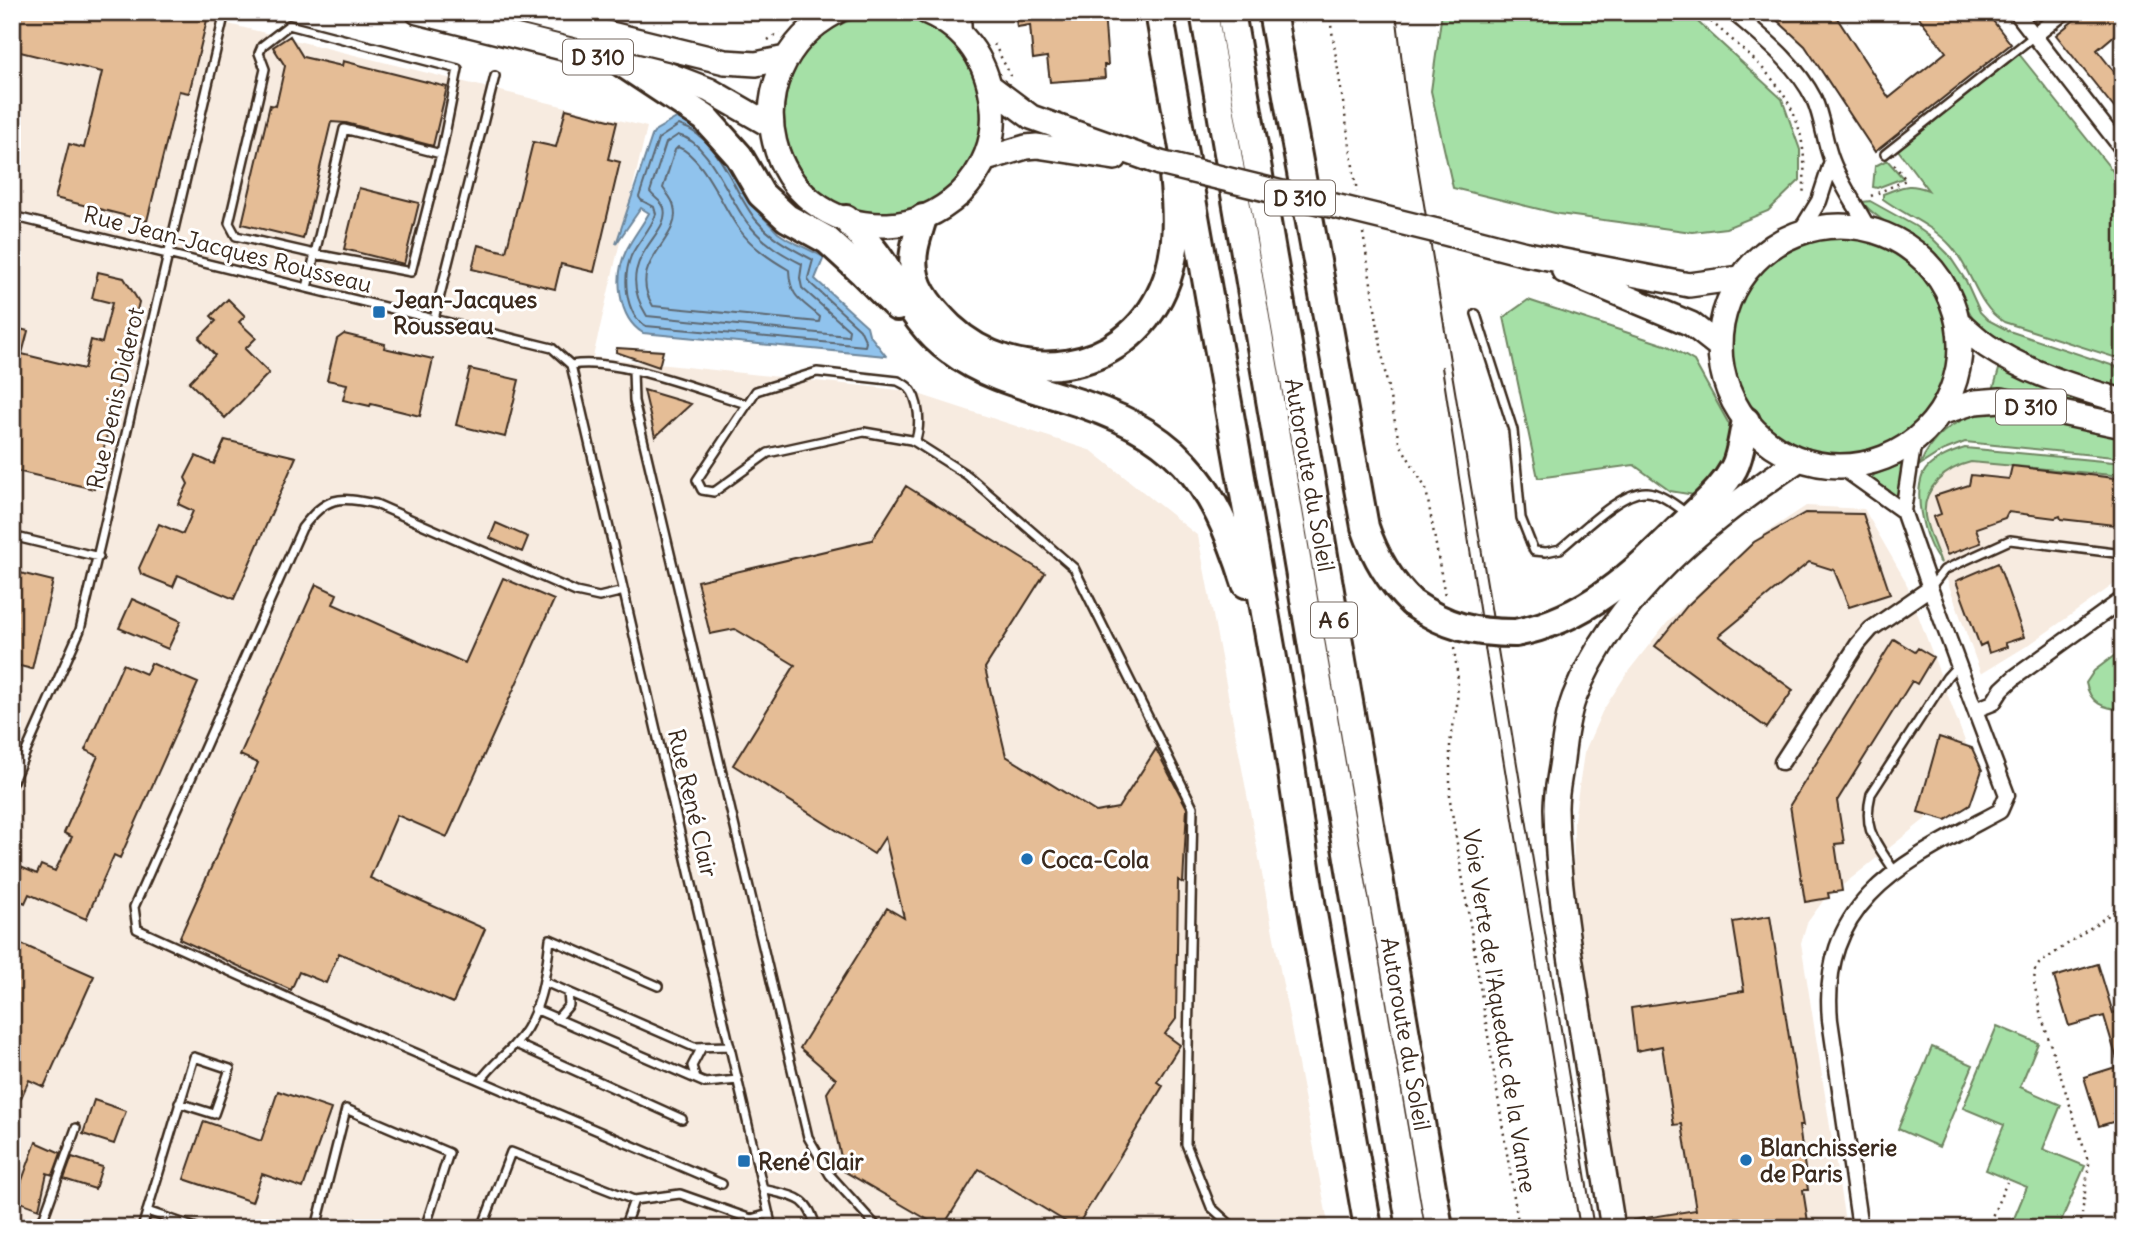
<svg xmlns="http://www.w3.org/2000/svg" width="2135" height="1240" font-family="Delius,sans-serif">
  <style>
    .built { fill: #f7ebe0 }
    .green { fill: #a5e0a6; stroke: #708562; stroke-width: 2 }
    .water { fill: #90c3ed; stroke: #6e869a; stroke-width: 2 }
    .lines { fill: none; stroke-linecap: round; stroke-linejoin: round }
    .shore { stroke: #5d6771; stroke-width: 2 }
    .building { fill: #e5bd96; stroke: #3b2a1e; stroke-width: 2 }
    .lane-casing { stroke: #3b2a1e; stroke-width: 12 }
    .street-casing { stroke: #3b2a1e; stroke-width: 19 }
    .primary-casing { stroke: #3b2a1e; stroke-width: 28 }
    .highway-casing { stroke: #3b2a1e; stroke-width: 32 }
    .path { stroke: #3b2a1e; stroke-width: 2.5; stroke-dasharray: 2 5; stroke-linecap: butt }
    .lane { stroke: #fff; stroke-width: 7 }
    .street { stroke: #fff; stroke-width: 14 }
    .primary { stroke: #fff; stroke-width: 23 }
    .highway { stroke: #fff; stroke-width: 26 }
    .tram { stroke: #3b2a1e; stroke-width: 2 }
    .primary-bridge-casing { stroke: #3b2a1e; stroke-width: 28; stroke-linecap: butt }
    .highway-bridge-casing { stroke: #3b2a1e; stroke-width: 32; stroke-linecap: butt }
    .primary-bridge { stroke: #fff; stroke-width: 23 }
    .highway-bridge { stroke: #fff; stroke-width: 26 }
    .poi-dot { fill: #1f6fb2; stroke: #fff; stroke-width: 2.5 }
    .labels { text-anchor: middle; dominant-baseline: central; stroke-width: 6; stroke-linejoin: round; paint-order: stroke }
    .shield { fill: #fff; stroke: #766a62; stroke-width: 2 }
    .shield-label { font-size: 21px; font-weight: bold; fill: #3b2a1e }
    .street-label { font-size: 23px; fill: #3b2a1e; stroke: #fff }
    .poi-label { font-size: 23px; font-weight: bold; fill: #3b2a1e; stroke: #fff; text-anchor: start }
  </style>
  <rect width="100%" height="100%" fill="#fff"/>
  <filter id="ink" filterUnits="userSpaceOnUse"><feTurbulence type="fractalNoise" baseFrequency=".0143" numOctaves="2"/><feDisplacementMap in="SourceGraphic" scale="14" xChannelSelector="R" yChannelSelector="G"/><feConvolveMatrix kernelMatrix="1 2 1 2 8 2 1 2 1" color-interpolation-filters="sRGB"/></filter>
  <g filter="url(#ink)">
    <path class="built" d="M 12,12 L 180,12 L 647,127 L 593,357 L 909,391 L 1092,451 L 1198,536 L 1329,1228 L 12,1228 Z
      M 1971,462 L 2123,476 L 2123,578 L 2030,644 L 1981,674 L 1925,519 L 1927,496 L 1931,488 L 1950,470 Z
      M 1806,506 L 1864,509 L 1905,580 L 1966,744 L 1972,768 L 1959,792 L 1823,901 L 1807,923 L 1801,943 L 1846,1228 L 1624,1228 L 1582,968 L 1573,893 L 1574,820 L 1584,753 L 1602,712 L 1627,673 L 1667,622 L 1752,542 Z"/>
    <path class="green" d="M 1442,12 L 1687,12 L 1782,99 L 1800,150 L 1800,180 L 1768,211 L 1726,228 L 1692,232 L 1559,214 L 1453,188 L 1431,91 Z
      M784 115a101 101 0 1 1 202 0a101 101 0 1 1-202 0Z
      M 2019,54 L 2123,184 L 2123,360 L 2004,322 C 1977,307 1972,269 1951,246 C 1931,224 1906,216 1883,199 L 1883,194 C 1903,187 1907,182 1928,190 L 1898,150 Z
      M 1887,160 L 1903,178 L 1877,188 L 1873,187 L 1875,166 Z
      M 1870,201 L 1915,226 L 1932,238 L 1948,254 L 1966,281 L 1980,312 L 1988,320 L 2009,331 L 2123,369 L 2123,391 C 2082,380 2000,353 1974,319 C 1959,299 1954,274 1936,255 C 1914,233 1882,226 1862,202 Z
      M1728 347a110 110 0 1 1 220 0a110 110 0 1 1-220 0Z
      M 1528,300 L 1668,346 L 1694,361 L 1730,426 L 1724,465 L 1694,495 L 1670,491 L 1634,465 L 1538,478 L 1504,317 Z
      M 2000,366 L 2123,408 L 2123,418 L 1993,390 Z
      M 1985,412 L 2004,412 L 2123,435 L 2123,458 L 1965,442 L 1942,451 L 1920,465 C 1932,435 1955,419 1985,412 Z
      M 1965,448 L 2123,463 L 2123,476 L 1971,462 C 1946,468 1922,488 1925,516 C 1927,531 1936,548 1941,563 C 1925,544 1913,498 1923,474 C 1929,461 1952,452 1965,448 Z
      M 1901,464 L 1904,465 L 1899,498 L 1896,499 L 1871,479 L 1875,474 Z
      M 2123,649 L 2123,710 C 2104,708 2090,704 2086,683 L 2094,671 Z
      M 1997,1026 L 2038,1043 L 2020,1087 L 2061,1105 L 2043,1149 L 2085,1166 L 2058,1228 L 2010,1228 L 2027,1187 L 1986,1170 L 2004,1125 L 1963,1108 Z
      M 1932,1047 L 1973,1065 L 1939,1147 L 1898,1129 Z"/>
    <path class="water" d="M 680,116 L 715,142 L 761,215 L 778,233 L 789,240 L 824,257 L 815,279 L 867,326 L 869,334 L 886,356 L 643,333 C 618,318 614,276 626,251 C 632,238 642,226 649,213 L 641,208 L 616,244 L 652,136 L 656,130 Z"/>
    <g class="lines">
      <path class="shore" d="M 679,125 C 721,138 731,189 756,220 C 772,239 791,248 813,260 L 808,278 L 810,283 L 860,329 L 866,342 L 865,346 L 646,326 C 624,314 623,276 631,256 C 638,241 651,229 656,214 L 654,207 L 641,200 L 639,197 L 658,139 Z
        M 678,135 C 711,142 729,202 750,226 C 765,244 782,254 802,264 L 800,278 L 802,288 L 849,330 L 848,336 L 647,316 C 610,258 672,236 664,208 C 662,201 654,198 650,192 L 666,143 Z
        M 678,147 C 703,156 722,206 739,229 C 752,247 770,259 789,270 C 790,298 801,300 820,317 L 819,322 L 653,306 C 625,261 683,241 674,207 C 673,199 667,194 663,188 L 675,150 Z"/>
    </g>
    <path class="building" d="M 14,12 L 209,12 L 189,93 L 179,91 L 147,221 L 55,198 L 69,144 L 84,148 L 102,72 L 12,50 Z
      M 1015,12 L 1104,12 L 1108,65 L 1104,65 L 1105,78 L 1050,82 L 1047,57 L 1033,59 L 1030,25 L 1017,27 Z
      M 1768,12 L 1833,12 L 1889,98 L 1946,52 L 1915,12 L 1986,12 L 2011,44 L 1875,152 L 1805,46 Z
      M 2084,12 L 2123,12 L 2123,28 L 2097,50 L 2123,83 L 2123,119 L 2056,35 Z
      M 290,36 L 303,57 L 342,66 L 343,61 L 447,87 L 433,146 L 346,123 L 331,122 L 303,239 L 242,224 L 270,105 L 276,106 L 285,66 L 273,47 Z
      M 566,109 L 617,122 L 608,159 L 620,162 L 594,272 L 561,264 L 555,289 L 472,269 L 478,245 L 506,252 L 533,142 L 556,147 Z
      M 359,188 L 419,203 L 404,264 L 344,249 Z
      M 98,272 L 124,278 L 139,302 L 94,489 L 12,470 L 12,327 L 28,331 L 22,354 L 84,369 L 91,340 L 102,343 L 112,303 L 92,298 Z
      M 228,299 L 245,316 L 239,322 L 256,338 L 245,349 L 269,373 L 225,418 L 189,382 L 215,355 L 199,338 L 216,321 L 211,316 Z
      M 344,334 L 385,344 L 384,348 L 433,359 L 420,416 L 371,404 L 370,406 L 343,400 L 347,384 L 327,380 L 337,339 Z
      M 617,348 L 663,351 L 659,367 L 616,352 Z
      M 470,369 L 519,380 L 505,437 L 456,425 Z
      M 644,390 L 691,404 L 655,437 Z
      M 225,440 L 296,457 L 234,599 L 178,575 L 173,587 L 141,574 L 139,568 L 159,524 L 183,534 L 193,511 L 178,504 L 188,484 L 185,478 L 196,456 L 214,464 Z
      M 2012,466 L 2123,479 L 2123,526 L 2061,519 L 2060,516 L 2055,518 L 2008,512 L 2005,518 L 1976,528 L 1981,543 L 1947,555 L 1933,517 L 1941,514 L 1935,496 L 1969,485 L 1971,475 L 2009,479 Z
      M 906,486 L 1045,573 L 985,668 L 1006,756 L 1096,812 L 1118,808 L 1156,749 L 1187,808 L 1183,883 L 1178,880 L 1176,1019 L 1165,1034 L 1180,1045 L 1157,1082 L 1163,1086 L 1076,1228 L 979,1169 L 942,1228 L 844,1171 L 827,1093 L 836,1079 L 800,1048 L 887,908 L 904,918 L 885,837 L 874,854 L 733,765 L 795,665 L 735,629 L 710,634 L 697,581 L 872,540 Z
      M 1805,513 L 1863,514 L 1890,594 L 1849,607 L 1834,570 L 1809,562 L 1719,636 L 1793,690 L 1767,728 L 1655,646 L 1687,606 L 1754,542 Z
      M 496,523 L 528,537 L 522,552 L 490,538 Z
      M 1998,563 L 2024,637 L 2005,643 L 2007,647 L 1989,653 L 1986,643 L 1980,646 L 1956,581 Z
      M 12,571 L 53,581 L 32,669 L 12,664 Z
      M 503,578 L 554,600 L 447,837 L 397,815 L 370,878 L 485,929 L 453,1003 L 339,953 L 326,983 L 299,972 L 291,990 L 179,939 L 258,763 L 240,755 L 316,584 L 337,594 L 333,604 L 465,663 Z
      M 132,599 L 181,621 L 168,649 L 119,628 Z
      M 1894,639 L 1915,652 L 1918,648 L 1933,657 L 1917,684 L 1912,681 L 1837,801 L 1844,843 L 1835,844 L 1842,891 L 1828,893 L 1829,898 L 1805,902 L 1790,805 Z
      M 151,663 L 198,683 L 120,858 L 114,855 L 86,919 L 29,894 L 25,903 L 12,897 L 12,872 L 16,865 L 37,874 L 41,865 L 55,871 L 72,837 L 64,833 L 98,756 L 85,750 L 123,664 L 146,674 Z
      M 1939,737 L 1972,748 L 1982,770 L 1970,805 L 1946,820 L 1918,812 Z
      M 1770,916 L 1803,1126 L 1799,1126 L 1808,1190 L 1803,1190 L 1809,1228 L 1633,1228 L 1633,1220 L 1696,1210 L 1682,1124 L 1674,1125 L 1662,1046 L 1636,1051 L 1631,1008 L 1744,991 L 1733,922 Z
      M 12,940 L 94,976 L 44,1087 L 29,1080 L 12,1118 Z
      M 2098,964 L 2113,1013 L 2123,1010 L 2123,1119 L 2099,1126 L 2084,1077 L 2119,1066 L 2104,1016 L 2069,1026 L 2054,977 Z
      M 278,1091 L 331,1109 L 303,1188 L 262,1174 L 252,1202 L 184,1179 L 204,1121 L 261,1141 Z
      M 94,1100 L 126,1111 L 114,1144 L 83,1134 Z
      M 36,1142 L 61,1153 L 53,1175 L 47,1173 L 39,1209 L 12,1199 L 12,1179 L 21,1183 Z
      M 72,1157 L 102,1167 L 95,1189 L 64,1179 Z"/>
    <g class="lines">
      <g class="lane-casing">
        <path id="lane" d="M 1885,154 L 2034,36
          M 12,216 L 552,348 L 571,365 L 772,1228
          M 307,288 L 344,129 L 441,154 L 411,272 L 315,254 L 236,236 L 229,223 L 265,69 L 259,53 L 262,46 L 289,25 L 458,69 L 441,154
          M 1476,314 L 1513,430 L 1521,518 L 1534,551 L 1546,552 L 1560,549 C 1580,533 1622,490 1647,492 C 1660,493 1676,505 1686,513
          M 434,319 L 495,76
          M 571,365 C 619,357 698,390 747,404
          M 633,370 L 634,401 L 808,1137 L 830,1175 L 878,1228
          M 915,442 C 921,427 920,399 908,387 C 905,384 901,383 898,381 L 817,372 L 756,391 L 697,480 L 702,490 L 714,492 L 768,453 L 864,432 L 911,440 L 915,442 L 967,475 L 1074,568 L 1193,807 L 1186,1144 L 1211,1207 L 1234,1228
          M 12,536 L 99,557
          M 1930,588 L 1944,570 L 2010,540 L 2123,554
          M 624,591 L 599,597 L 576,592 L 376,504 C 337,496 327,496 302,528 L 134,907 L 137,929 L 306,1006 L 722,1184
          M 12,783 L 80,630 L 225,12
          M 1895,872 C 1876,842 1862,831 1871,794 L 1947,677 L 1958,665
          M 545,982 L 694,1047 L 730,1046
          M 535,1009 L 705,1083 L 738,1080
          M 557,1019 L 569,1005 L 568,992
          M 516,1044 L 682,1119
          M 696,1079 L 692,1066 L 702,1047
          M 481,1080 C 491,1066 503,1057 514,1045 C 541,1017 546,975 550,939 L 658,986
          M 763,1189 C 793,1197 808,1194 816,1228
          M 147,1211 L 196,1228
          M 40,1228 L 76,1128
          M 142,1228 L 194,1057 L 230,1069 L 214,1114 L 179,1103
          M 316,1228 L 346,1109 L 449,1153 L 425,1228
          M 482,1228 L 511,1152 L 634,1200 L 680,1194 L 751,1219 L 769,1214
          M 624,1228 L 634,1200"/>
      </g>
      <g class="street-casing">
        <path id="street" d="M 963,12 L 964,37
          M 1733,12 C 1763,38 1796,63 1814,99 C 1823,119 1824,141 1832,161 C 1840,183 1857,207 1868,228
          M 2016,12 L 2123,150
          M 2034,36 L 2064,12
          M 1800,232 L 1819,201 L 1832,161
          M 1840,466 L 1903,511
          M 1930,588 L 1975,710
          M 1782,762 L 1858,644 L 1871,629 L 1930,588 L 1903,511 L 1914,440
          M 1860,1228 L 1830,1020 C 1819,897 1909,860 2000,811 L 2007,795 L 1975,710 L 1993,703 L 2002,689 L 2015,677 L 2123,599"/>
      </g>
      <g class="primary-casing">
        <path id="primary" d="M 418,12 L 667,74 L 709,90 L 770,125
          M 521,12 L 725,62 L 756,64 L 786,58
          M 836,12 C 726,71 765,229 888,225 C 916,224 940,212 960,194 C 983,171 996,140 993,108 C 989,65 968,30 927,12
          M 991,87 L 1031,117 L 1160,163
          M 986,159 L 1026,147 L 1037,146 L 1115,158
          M1720 346a120 120 0 1 1 240 0a120 120 0 1 1-240 0Z
          M 1441,232 L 1522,253 L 1689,285 L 1740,278
          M 1564,271 L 1691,324 L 1719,346
          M 1958,322 C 1968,330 1977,339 1987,346 C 2027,373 2077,388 2123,401
          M 1940,413 L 1975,402 L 2001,400 L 2123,426
          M 1613,1228 C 1601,1156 1590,1085 1579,1013 C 1568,945 1557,877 1556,808 C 1556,792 1560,776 1562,760 C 1564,740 1567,717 1574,698 C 1615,594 1709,519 1800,459"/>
      </g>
      <g class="highway-casing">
        <path id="highway" d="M 1159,12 L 1286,732 L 1312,908 L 1368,1228
          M 1204,12 L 1411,1228
          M 1231,12 L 1439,1228
          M 1272,12 L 1365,527 C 1375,557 1389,581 1412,603
          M 622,63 L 705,118 L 739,156 L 761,194 L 787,218 L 827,240 L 863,273 L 897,307
          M 923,218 C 918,235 911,252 914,270 C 917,293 934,311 950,327 C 1016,389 1125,376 1163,289 C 1179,252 1177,213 1173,174
          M 846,219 C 858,232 870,244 880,259 C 902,292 918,328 951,351 C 984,376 1025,386 1064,398 C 1175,431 1212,476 1246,584
          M 1515,633 C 1588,620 1637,570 1688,520 C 1705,503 1722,490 1734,468 C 1741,455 1742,436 1746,421"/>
      </g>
      <path class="path" d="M 1329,12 L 1357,192
        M 1700,12 C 1766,70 1813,99 1803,196
        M 768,40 L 780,32
        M 994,44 L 1011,76
        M 1871,196 L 1906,180 L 1894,164
        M 1363,233 L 1386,378 L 1399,442 L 1426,489 L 1445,596
        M 1454,648 L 1458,679 L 1457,706 L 1450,743 L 1450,800 L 1519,1228
        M 1987,1228 L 2007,1182
        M 2080,1228 L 2089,1164 L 2040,1012 L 2034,982 L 2035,970 L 2039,964 L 2123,905"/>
      <use href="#lane" class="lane"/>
      <use href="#street" class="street"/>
      <use href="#primary" class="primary"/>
      <use href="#highway" class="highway"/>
      <path class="tram" d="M 1396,12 L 1406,96 L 1594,1228
        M 1442,367 L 1486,654 L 1580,1228"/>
      <g class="primary-bridge-casing">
        <path id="primary-bridge" d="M 1160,163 L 1441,232"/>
      </g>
      <g class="highway-bridge-casing">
        <path id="highway-bridge" d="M 1412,603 C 1447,627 1473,633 1515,633"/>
      </g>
      <use href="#primary-bridge" class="primary-bridge"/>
      <use href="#highway-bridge" class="highway-bridge"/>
    </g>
  </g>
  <g class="poi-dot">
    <rect x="372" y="305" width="14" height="14" rx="3.5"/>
    <circle cx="1027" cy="859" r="7"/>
    <circle cx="1746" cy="1160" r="7"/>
    <rect x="737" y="1154" width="14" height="14" rx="3.5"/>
  </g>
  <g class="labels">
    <g class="shield">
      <rect x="563" y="39.5" width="70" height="35" rx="5"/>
      <rect x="1265" y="180.5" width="70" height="35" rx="5"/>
      <rect x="1996" y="389.5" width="70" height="35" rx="5"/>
      <rect x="1311" y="602.5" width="46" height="35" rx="5"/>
    </g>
    <g class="shield-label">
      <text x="598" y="57">D 310</text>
      <text x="1300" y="198">D 310</text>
      <text x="2031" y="407">D 310</text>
      <text x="1334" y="620">A 6</text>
    </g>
    <g class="street-label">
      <text transform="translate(228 249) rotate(14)">Rue Jean-Jacques Rousseau</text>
      <text transform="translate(115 398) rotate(-77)">Rue Denis Diderot</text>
      <text transform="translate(1310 475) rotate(80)">Autoroute du Soleil</text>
      <text transform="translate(693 803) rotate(77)">Rue René Clair</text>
      <text transform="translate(1500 1011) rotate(81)">Voie Verte de l'Aqueduc de la Vanne</text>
      <text transform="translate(1406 1034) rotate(80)">Autoroute du Soleil</text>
    </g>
    <g class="poi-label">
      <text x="393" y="299">Jean-Jacques<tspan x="393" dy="26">Rousseau</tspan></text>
      <text x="1041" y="859">Coca-Cola</text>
      <text x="1760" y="1147">Blanchisserie<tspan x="1760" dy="26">de Paris</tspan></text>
      <text x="758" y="1161">René Clair</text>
    </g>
  </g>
  <rect width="2135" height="1240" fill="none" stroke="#fff" stroke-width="42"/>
  <rect x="21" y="21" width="2093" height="1198" fill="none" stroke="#3b2a1e" stroke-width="2.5" filter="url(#ink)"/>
</svg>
